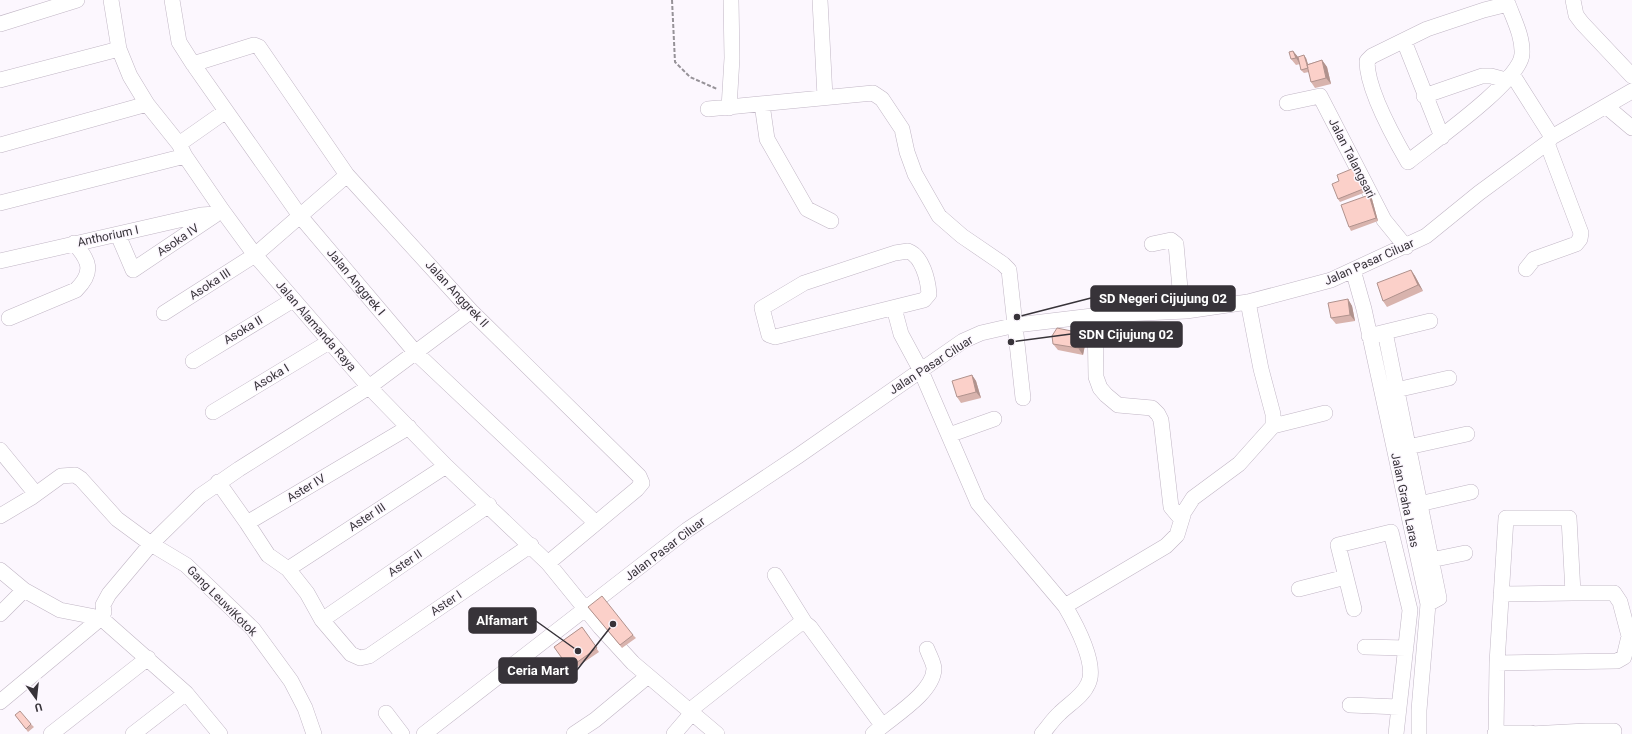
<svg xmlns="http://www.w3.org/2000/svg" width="1632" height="734" font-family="Roboto,sans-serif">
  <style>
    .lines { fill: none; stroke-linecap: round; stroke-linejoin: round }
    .minor-casing { stroke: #c1b6c5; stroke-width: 16 }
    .path { stroke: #969298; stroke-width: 2; stroke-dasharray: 4 2; stroke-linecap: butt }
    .minor { stroke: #fff; stroke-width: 15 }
    .wall { fill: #d8b3ad }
    .shaded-wall { fill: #b0928d }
    .building { fill: #fbd0c9; stroke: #b0928d }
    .labels { text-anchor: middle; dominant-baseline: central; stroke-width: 3; stroke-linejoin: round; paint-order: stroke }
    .street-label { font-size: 12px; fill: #373339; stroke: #fcf7fe }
    .leader { fill: none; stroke: #373339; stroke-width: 1.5 }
    .callout-dot { fill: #373339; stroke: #fcf7fe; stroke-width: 1.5 }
    .callout { fill: #373339; stroke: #373339; stroke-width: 1.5 }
    .callout-label { font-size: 13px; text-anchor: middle; font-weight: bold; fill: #fff }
  </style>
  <rect width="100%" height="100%" fill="#fcf7fe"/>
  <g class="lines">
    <g class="minor-casing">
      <path id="minor" d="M 111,0 L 119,49 L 130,76 L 147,104 L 179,144 L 185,156 L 222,210 L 255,255 L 369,387 L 446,466 L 548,563 L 600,627 L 633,663 L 717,734
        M 172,0 L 179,42 L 193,64 L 300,216 L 416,353 L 596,523
        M 820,0 L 825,97
        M 1573,0 L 1576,15 L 1582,23 L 1632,76
        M 1508,4 C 1514,20 1523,37 1522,54 C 1521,81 1430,144 1408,162 C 1394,138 1367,89 1367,61 L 1372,56 L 1427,29 L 1484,10 Z
        M 0,24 L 77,0
        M 1404,41 L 1442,137
        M 193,64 L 254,45 L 259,47 L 347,175 L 471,311 L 639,476 L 642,483 L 637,489 L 548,563
        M 1512,74 L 1552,137
        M 0,80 L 119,49
        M 1424,96 L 1482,76 L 1491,76 L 1506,80
        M 1287,103 L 1320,96 L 1384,220 L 1406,247
        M 762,104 L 767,139 L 807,209 L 831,221
        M 1607,107 L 1632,128
        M 729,108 L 732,58 L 731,0
        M 708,109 L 873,93 L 882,99 L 902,129 L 907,152 L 915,174 L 939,216 L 962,236 L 1003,264 L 1009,270 L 1023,398
        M 179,144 L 226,111
        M 0,145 L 147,104
        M 0,203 L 185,156
        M 118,235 L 133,270 L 215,215
        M 1152,244 L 1171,240 L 1176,244 L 1182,311
        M 908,251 C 922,256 928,279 929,294 L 924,300 L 775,337 L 769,335 L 762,308 L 804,283 L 895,253 Z
        M 0,261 L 201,215 L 216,214
        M 1526,269 L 1534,259 L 1576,244 L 1580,239 L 1581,233 L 1547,143
        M 1353,270 L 1364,309 L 1428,604 L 1419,710 L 1419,734
        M 894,308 L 901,334 L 921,371 L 978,503 L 1065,606 C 1075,623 1098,665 1088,684 C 1083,696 1069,704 1060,713 C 1053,719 1048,727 1042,734
        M 164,313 L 255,255 L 347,175
        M 1095,316 L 1096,377 L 1100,388 L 1106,395 L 1118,405 L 1152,408 L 1158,414 L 1161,420 L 1171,507 L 1181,519
        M 9,318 L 76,290 C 94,272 90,261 74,243
        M 1385,332 L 1430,321
        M 1369,336 L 1385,332 L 1439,598 L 1428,604
        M 193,361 L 293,300
        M 1396,390 L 1449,378
        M 213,412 L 329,342
        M 1273,426 L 1325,413
        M 949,435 L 994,419
        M 1408,447 L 1467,434
        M 0,450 L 36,494
        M 218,482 L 247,523 L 409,427
        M 1419,504 L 1471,492
        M 0,516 L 32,497 L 61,476 L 75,475 L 81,479 L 117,519 L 151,544 L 186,565 L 253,629 L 291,681 L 305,708 L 314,734
        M 247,523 L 268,555 L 288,569 L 307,593 L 322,620 L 351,654 L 360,658 L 369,656 L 531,545
        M 1431,560 L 1465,553
        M 288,569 L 446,466
        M 0,570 L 24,590 L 60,610 L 101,618 L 186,693 L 220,734
        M 775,575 L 805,623
        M 1299,589 L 1346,577
        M 1501,594 L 1573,593
        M 1065,606 L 1166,546 L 1177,535 L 1184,512 L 1193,498 L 1239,464 L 1273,426 L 1273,414 L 1261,369 L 1248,302
        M 1354,609 L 1338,545 L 1391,532 L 1410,610 L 1396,734
        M 0,614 L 24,590
        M 322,620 L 489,505
        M 1365,647 L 1406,648
        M 0,702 L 101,618 L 104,612 L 103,605 L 109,594 L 151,544 L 200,496 L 239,469 L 369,387 L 471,311
        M 1350,705 L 1399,707
        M 689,711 L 798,625 L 805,623 L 810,627 L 882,725
        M 386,713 L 402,734
        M 1495,733 L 1531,733
        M 51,734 L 148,658
        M 133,734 L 186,693
        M 424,734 L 687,530 L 798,456 L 963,341 L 981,333 L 1016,325 L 1101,315 L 1186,311 L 1248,302 L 1331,280 L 1426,236 L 1479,193 L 1547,143 L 1552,137 L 1632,91
        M 574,734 L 595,720 L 648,676
        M 674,734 L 692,713
        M 873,734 C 890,718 933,694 934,669 C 934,663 929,655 927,649
        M 1496,734 L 1497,663 L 1506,518 L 1569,518 L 1573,593 L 1614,593 L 1620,602 L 1629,636 L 1624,657 L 1617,661 L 1497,663
        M 1530,734 L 1586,731
        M 1586,734 L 1586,731 L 1614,731"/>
    </g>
    <path class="path" d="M 672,0 L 675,62 L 690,77 L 717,89"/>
    <use href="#minor" class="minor"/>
  </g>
  <path class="wall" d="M 1293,51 L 1298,57 L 1306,58 L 1308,64 L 1322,60 L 1327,67 L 1331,84 L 1315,88 L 1311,82 L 1309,72 L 1304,73 L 1301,70 L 1300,64 L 1296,65 L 1291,59 Z
    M 1354,168 L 1356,171 L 1366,192 L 1340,202 L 1338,199 L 1339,181 Z
    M 1369,195 L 1372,199 L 1378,221 L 1351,231 L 1349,227 Z
    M 1411,270 L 1415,276 L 1423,291 L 1387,307 L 1383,301 Z
    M 1348,299 L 1352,306 L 1355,321 L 1336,324 L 1331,318 Z
    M 1081,333 L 1086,340 L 1083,355 L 1058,350 L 1053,344 Z
    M 972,375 L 976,381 L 981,398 L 961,403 L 957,397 Z
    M 588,607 L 633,635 L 636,638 L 622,648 Z
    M 582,627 L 599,652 L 571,671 L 554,647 Z
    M 15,715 L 31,724 L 34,727 L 28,732 Z"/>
  <path class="shaded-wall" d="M 1293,51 L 1298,57 L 1300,64 L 1296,58 Z
    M 1304,55 L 1306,58 L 1310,71 L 1308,68 Z
    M 1322,60 L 1327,67 L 1331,84 L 1326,78 Z
    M 1354,168 L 1356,171 L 1366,192 L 1363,189 Z
    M 1369,195 L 1372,199 L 1378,221 L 1376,218 Z
    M 1411,270 L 1415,276 L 1423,291 L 1418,285 Z
    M 1348,299 L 1352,306 L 1355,321 L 1350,315 Z
    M 1081,333 L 1086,340 L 1083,355 L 1078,348 Z
    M 972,375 L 976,381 L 981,398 L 976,392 Z"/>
  <path class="building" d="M 1293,51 L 1296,58 L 1291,59 L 1289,52 Z
    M 1304,55 L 1308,68 L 1301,70 L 1298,57 Z
    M 1322,60 L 1326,78 L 1311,82 L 1307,65 Z
    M 1354,168 L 1363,189 L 1338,199 L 1332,184 L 1339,181 L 1337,175 Z
    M 1369,195 L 1376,218 L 1349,227 L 1341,205 Z
    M 1411,270 L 1418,285 L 1383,301 L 1377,283 Z
    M 1348,299 L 1350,315 L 1331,318 L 1328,303 Z
    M 1057,328 L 1081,333 L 1078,348 L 1053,344 L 1052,336 Z
    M 972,375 L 976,392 L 957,397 L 952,381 Z
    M 602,596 L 633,635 L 620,645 L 588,607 Z
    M 582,627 L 597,648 L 569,668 L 554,647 Z
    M 20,711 L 31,724 L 26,729 L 15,715 Z"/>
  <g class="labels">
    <g class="street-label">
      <text transform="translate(1352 158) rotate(63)">Jalan Talangsari</text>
      <text transform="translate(108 236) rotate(-12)">Anthorium I</text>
      <text transform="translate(178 240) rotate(-34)">Asoka IV</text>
      <text transform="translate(1369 262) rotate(-24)">Jalan Pasar Ciluar</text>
      <text transform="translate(356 282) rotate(50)">Jalan Anggrek I</text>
      <text transform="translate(210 284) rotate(-33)">Asoka III</text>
      <text transform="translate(457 294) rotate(47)">Jalan Anggrek II</text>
      <text transform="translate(316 326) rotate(49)">Jalan Alamanda Raya</text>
      <text transform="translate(243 330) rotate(-31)">Asoka II</text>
      <text transform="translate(931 365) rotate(-33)">Jalan Pasar Ciluar</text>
      <text transform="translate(271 377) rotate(-31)">Asoka I</text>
      <text transform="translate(306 488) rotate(-31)">Aster IV</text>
      <text transform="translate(1405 500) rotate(78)">Jalan Graha Laras</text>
      <text transform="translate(367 517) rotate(-33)">Aster III</text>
      <text transform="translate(665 549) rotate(-37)">Jalan Pasar Ciluar</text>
      <text transform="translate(405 563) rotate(-34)">Aster II</text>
      <text transform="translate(222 601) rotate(45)">Gang LeuwiKotok</text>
      <text transform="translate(446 603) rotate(-34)">Aster I</text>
    </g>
  </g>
  <path class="leader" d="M1017 317L1091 298M1011 342L1071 334M578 651L536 621M613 624L577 670"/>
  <g class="callout-dot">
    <circle cx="1017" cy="317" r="4"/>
    <circle cx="1011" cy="342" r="4"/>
    <circle cx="578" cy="651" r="4"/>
    <circle cx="613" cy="624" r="4"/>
  </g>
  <g class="callout">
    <rect x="1091" y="286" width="144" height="25" rx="4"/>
    <rect x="1071" y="322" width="111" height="25" rx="4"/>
    <rect x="469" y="608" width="67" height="25" rx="4"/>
    <rect x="499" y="658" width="78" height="25" rx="4"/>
  </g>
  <g class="callout-label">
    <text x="1163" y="303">SD Negeri Cijujung 02</text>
    <text x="1126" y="339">SDN Cijujung 02</text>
    <text x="502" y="625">Alfamart</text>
    <text x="538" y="675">Ceria Mart</text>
  </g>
  <g transform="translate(36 698) rotate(165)" stroke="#fcf7fe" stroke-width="3" paint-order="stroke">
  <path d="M0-3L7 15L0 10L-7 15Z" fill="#373339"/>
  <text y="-6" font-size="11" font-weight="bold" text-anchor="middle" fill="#373339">U</text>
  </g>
</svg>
